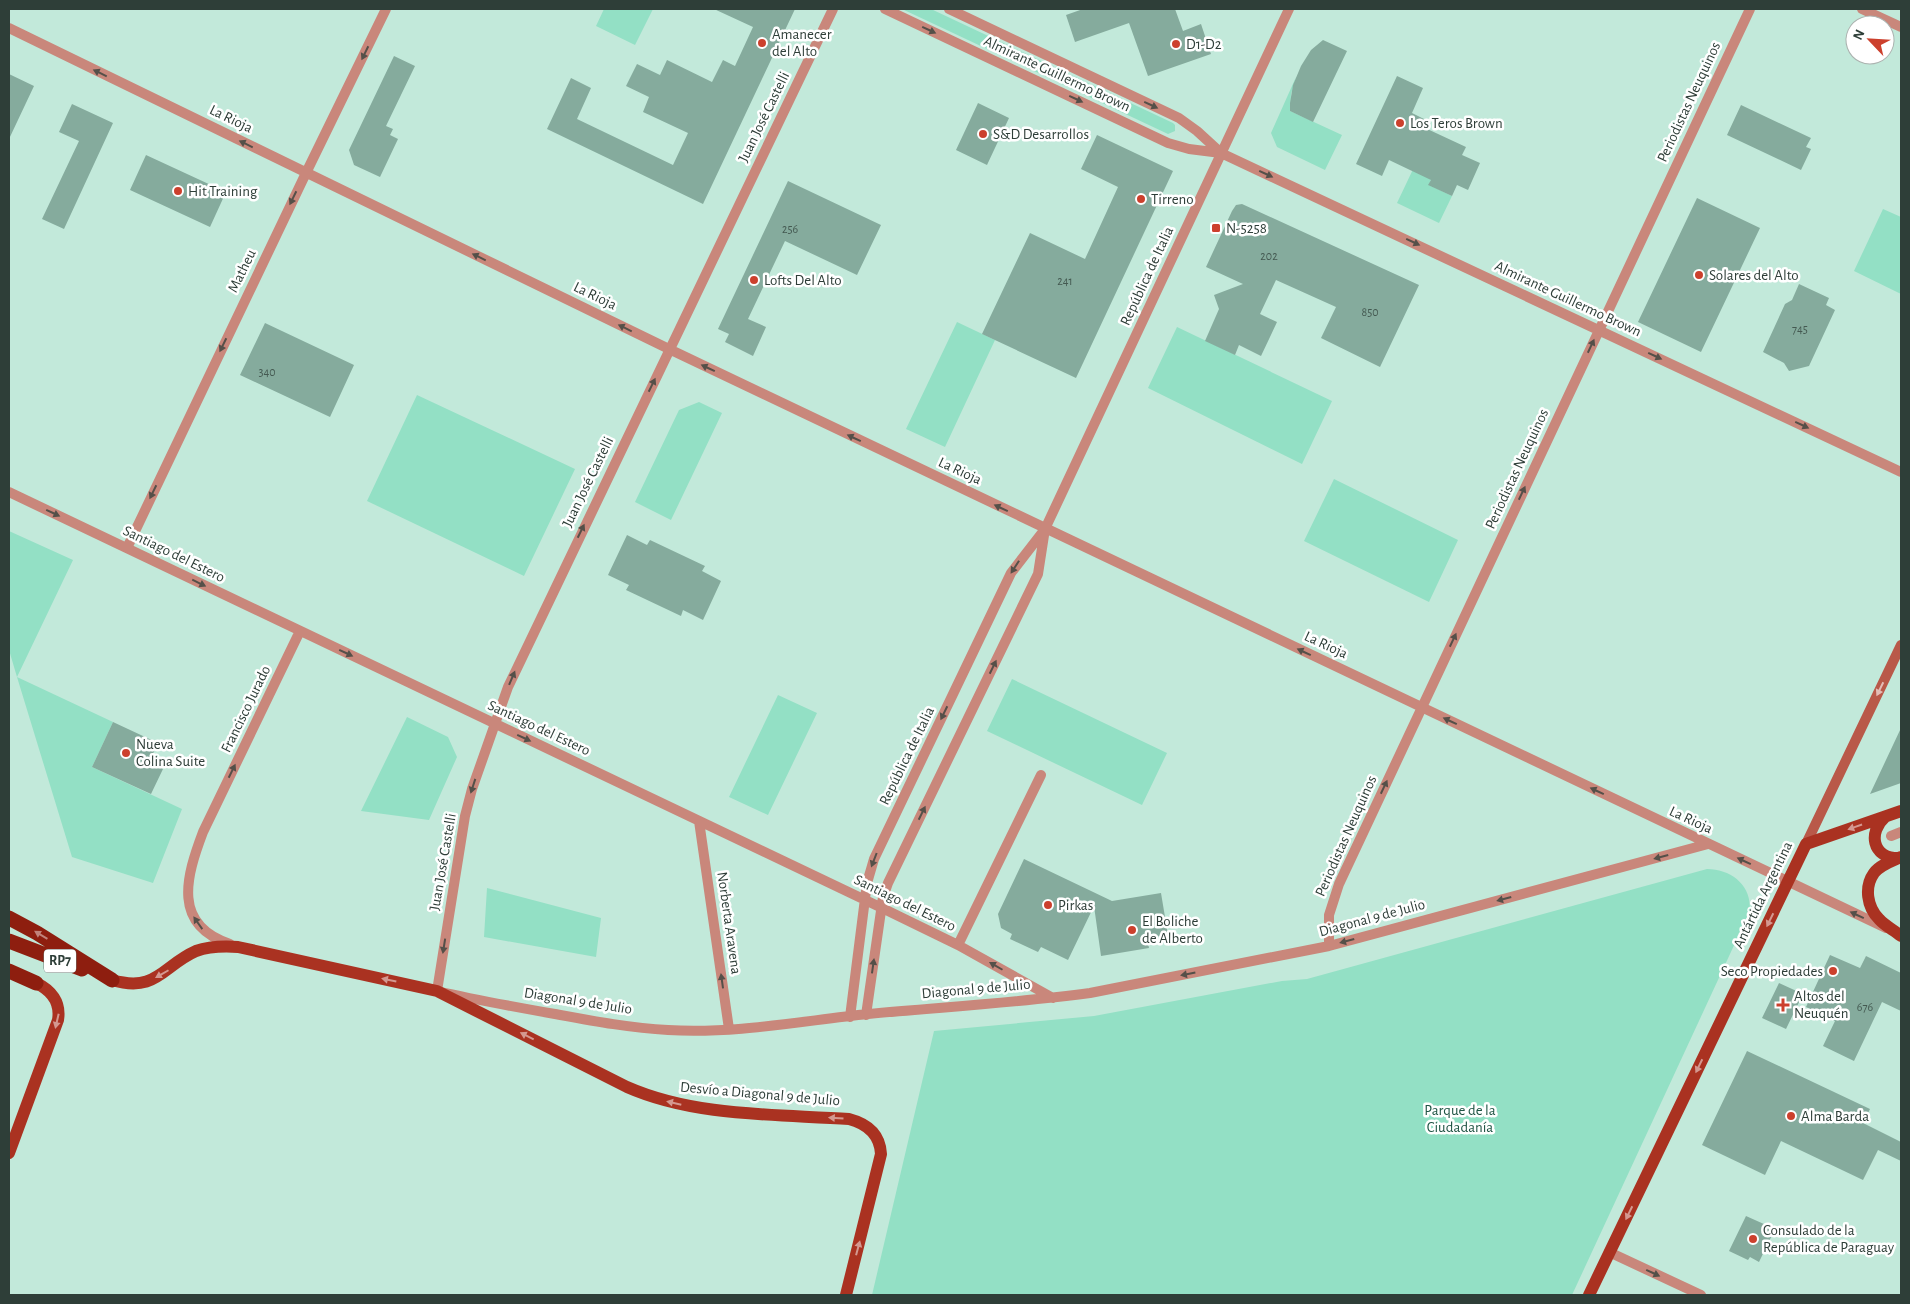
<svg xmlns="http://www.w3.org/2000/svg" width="1910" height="1304" font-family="'Alegreya Sans',sans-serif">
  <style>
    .green { fill: #93e0c5 }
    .building { fill: #85ab9d }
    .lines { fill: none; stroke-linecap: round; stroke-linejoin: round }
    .street { stroke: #c9877b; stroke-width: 10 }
    .secondary { stroke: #b95949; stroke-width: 10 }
    .primary { stroke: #aa3221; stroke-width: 12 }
    .highway { stroke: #8e1e0f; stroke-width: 15 }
    .oneway { fill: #555049 }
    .oneway2 { fill: #e3bdb6 }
    .oneway3 { fill: #d49890 }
    .oneway4 { fill: #c1837b }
    .poi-dot { fill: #cc402d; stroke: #fff; stroke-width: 2 }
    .labels { text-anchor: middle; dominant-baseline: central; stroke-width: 5; stroke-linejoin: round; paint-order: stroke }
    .number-label { font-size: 12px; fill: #445951 }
    .shield { fill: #fff; stroke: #6d7874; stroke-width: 1 }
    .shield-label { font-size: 14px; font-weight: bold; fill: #2e3e38 }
    .poi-label { font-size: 15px; fill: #2e3e38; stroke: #fff; text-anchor: start }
    .street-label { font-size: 15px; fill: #2e3e38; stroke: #fff }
    .park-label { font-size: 15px; fill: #1f5444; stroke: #fff }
  </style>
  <rect width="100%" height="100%" fill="#c2e9da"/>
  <path class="green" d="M 604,9 L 653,9 L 635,45 L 596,26 Z
    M 902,9 L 931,9 L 1173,123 L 1175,125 L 1175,131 L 1168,134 Z
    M 1296,77 L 1291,94 L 1290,111 L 1342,135 L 1325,170 L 1277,147 L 1271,133 Z
    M 1416,163 L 1431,180 L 1429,185 L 1452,196 L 1439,223 L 1397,203 Z
    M 1883,209 L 1901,217 L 1901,294 L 1854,271 Z
    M 957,322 L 995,340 L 945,447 L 906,429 Z
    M 1177,327 L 1332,401 L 1302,464 L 1148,388 Z
    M 417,395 L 575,469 L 524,576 L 367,501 Z
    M 699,402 L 722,413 L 671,520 L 635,502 L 679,410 Z
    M 1334,479 L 1458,540 L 1429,602 L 1304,541 Z
    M 9,531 L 73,560 L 17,677 L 113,722 L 92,767 L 182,809 L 153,883 L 72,857 L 17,677 L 9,650 Z
    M 1012,679 L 1167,753 L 1142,805 L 987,731 Z
    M 778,695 L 817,713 L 768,815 L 729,797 Z
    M 407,717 L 448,737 L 457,757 L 429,820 L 361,811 Z
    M 1707,869 C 1732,869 1754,887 1749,913 L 1572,1295 L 872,1295 L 934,1031 L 1094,1016 L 1282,981 L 1307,979 Z
    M 487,888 L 601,918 L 596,957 L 484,937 Z"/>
  <path class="building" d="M 714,9 L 795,9 L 703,204 L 547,129 L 571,78 L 591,88 L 577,119 L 673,165 L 688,133 L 643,112 L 649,97 L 626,86 L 637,64 L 660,75 L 667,60 L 712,82 L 723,60 L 735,66 L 753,27 Z
    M 1083,9 L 1175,9 L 1183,31 L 1201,24 L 1211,54 L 1148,76 L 1129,23 L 1075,42 L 1066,15 Z
    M 1323,40 L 1347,51 L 1313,122 L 1290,111 L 1290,103 L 1293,85 L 1301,66 L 1311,50 Z
    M 394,56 L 415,66 L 386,126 L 393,129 L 390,135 L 398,139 L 380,177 L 354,165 L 349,150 Z
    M 9,74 L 34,86 L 9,139 Z
    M 1397,76 L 1423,88 L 1412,113 L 1426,120 L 1423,127 L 1466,147 L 1462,155 L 1480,163 L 1468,190 L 1457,185 L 1452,196 L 1428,185 L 1431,180 L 1389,160 L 1382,176 L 1356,164 Z
    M 978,103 L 1009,118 L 987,165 L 956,150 Z
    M 72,104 L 113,123 L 64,229 L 42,219 L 79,141 L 59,132 Z
    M 1741,105 L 1811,138 L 1806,147 L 1811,149 L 1801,170 L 1727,135 Z
    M 1097,135 L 1173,171 L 1076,378 L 982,334 L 1030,233 L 1085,259 L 1118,187 L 1081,169 Z
    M 146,155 L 226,192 L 210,227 L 130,190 Z
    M 788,181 L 881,225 L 857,275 L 785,241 L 748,319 L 766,327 L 753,356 L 725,342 L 729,334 L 718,329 Z
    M 1697,198 L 1760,228 L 1701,352 L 1638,322 Z
    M 1242,204 L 1419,285 L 1380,367 L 1321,338 L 1336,307 L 1276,280 L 1260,314 L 1277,322 L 1261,356 L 1239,345 L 1235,355 L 1205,341 L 1219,309 L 1214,295 L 1243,284 L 1206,267 L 1232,211 L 1236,205 Z
    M 1799,284 L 1829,298 L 1826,305 L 1835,310 L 1809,366 L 1789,371 L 1784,363 L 1763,352 L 1785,304 L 1792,300 Z
    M 265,323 L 354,365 L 330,417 L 240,375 Z
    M 627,535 L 647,545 L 650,540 L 705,566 L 702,571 L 721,581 L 703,620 L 683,610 L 681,616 L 626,590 L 629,585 L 608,575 Z
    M 113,722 L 158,743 L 149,762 L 163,769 L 151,794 L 92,767 Z
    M 1901,728 L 1901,783 L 1870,794 Z
    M 1024,859 L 1112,901 L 1161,893 L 1168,935 L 1147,938 L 1149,948 L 1101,956 L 1094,906 L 1068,960 L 1041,947 L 1038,952 L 1010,939 L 1012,934 L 1001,928 L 998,914 Z
    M 1830,955 L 1860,968 L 1866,956 L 1901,973 L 1901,1011 L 1882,1002 L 1854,1061 L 1823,1046 L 1835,1021 L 1806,1007 Z
    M 1779,983 L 1803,994 L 1786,1029 L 1762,1018 Z
    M 1747,1051 L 1870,1109 L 1863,1123 L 1901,1142 L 1901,1161 L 1878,1150 L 1863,1180 L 1781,1141 L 1765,1175 L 1702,1145 Z
    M 1746,1216 L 1775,1229 L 1759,1262 L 1750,1257 L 1748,1260 L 1729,1251 Z"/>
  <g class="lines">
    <path class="street" d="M 833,9 L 508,687 L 472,789 L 465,816 L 437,991 C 476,1000 515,1007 555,1014 C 593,1021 630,1028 668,1030 C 735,1034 801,1021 868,1014 C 942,1007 1016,1003 1090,993 L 1329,946 L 1708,844
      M 885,9 L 1168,143 L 1189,149 L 1221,153
      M 949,9 L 1179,118 L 1197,131 L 1221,153 L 1901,472
      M 1862,9 L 1901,27
      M 9,28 L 669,349 L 1886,928
      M 9,492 L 882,908 L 958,945 L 1053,998
      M 127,548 L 306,173 L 386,9
      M 699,821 L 729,1029
      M 1891,836 L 1901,832
      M 230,944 C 172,925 186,877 203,832 L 300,631
      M 958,945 L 1041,775
      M 1329,946 L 1329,915 L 1339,884 L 1750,9
      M 866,1015 L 883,897 L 888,883 L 1038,574 L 1045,529
      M 850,1017 L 867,883 L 874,859 L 1011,573 L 1045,529 L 1289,9
      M 1609,1252 L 1701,1295"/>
    <path class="secondary" d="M 1806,844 L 1901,645"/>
    <path class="primary" d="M 1885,817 C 1868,832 1872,858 1898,858
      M 1901,857 C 1892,861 1880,865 1874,873 C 1864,887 1867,907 1879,919 C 1885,926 1894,930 1901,936
      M 112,980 C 157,993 162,966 196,951 C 210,946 223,946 238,947 L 437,991 L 627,1087 C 695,1117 776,1114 849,1119 C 868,1124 880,1135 881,1154 L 846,1295
      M 9,1153 L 58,1020 C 61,1002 51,990 36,983
      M 1589,1295 L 1806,844 L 1901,811"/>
    <path class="highway" d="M 9,918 L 37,933 L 112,980
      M 9,941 L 82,969
      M 9,971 L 36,983"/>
  </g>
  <defs><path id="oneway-solid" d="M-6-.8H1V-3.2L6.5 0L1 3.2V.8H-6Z" transform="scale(1.25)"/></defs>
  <g class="oneway">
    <use href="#oneway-solid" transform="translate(929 30) rotate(25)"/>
    <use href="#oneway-solid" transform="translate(365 53) rotate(116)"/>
    <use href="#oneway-solid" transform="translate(100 73) rotate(-154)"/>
    <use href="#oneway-solid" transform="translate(1076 99) rotate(25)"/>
    <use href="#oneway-solid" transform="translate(1151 105) rotate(25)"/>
    <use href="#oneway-solid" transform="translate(246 144) rotate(-154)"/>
    <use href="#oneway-solid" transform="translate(1266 174) rotate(25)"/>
    <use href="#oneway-solid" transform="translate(293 198) rotate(116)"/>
    <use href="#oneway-solid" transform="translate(1413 242) rotate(25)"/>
    <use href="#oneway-solid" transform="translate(479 257) rotate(-154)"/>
    <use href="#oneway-solid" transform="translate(625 328) rotate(-154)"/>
    <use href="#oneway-solid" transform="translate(223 345) rotate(116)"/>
    <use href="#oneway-solid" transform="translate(1591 346) rotate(-65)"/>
    <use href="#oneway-solid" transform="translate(1655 356) rotate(25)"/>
    <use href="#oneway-solid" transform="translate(708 368) rotate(-155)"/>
    <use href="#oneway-solid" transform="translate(652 385) rotate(-64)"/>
    <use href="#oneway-solid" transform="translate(1802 425) rotate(25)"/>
    <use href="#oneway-solid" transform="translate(854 438) rotate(-155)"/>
    <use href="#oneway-solid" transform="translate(153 492) rotate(116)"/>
    <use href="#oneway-solid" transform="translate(1522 493) rotate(-65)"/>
    <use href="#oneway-solid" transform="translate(1001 508) rotate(-155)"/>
    <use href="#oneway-solid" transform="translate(53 513) rotate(25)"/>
    <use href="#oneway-solid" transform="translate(581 531) rotate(-64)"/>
    <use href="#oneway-solid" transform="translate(1015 567) rotate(123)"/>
    <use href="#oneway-solid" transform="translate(199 583) rotate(26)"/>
    <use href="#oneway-solid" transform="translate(1453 640) rotate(-65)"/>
    <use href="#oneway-solid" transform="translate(1304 652) rotate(-155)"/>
    <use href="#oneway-solid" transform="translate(346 653) rotate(25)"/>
    <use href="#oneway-solid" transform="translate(993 667) rotate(-64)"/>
    <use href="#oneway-solid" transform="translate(512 678) rotate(-67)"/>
    <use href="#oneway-solid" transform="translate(944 713) rotate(116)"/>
    <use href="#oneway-solid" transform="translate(1450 721) rotate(-155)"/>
    <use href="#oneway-solid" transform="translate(524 738) rotate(25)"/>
    <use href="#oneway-solid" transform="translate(232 771) rotate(-64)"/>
    <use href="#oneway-solid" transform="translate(473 786) rotate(108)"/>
    <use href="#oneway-solid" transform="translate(1384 787) rotate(-65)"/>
    <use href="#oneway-solid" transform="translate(1597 791) rotate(-155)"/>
    <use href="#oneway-solid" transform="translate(922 813) rotate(-64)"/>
    <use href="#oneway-solid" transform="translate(1661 857) rotate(165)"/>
    <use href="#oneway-solid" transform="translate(874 860) rotate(111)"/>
    <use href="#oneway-solid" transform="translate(1744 861) rotate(-155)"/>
    <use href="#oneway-solid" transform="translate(1504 899) rotate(165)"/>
    <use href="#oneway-solid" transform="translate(1857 915) rotate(-155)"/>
    <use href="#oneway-solid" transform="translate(198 923) rotate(-125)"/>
    <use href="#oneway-solid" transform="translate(1347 941) rotate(165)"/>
    <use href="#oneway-solid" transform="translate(444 946) rotate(99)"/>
    <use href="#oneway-solid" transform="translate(873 966) rotate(-82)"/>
    <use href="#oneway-solid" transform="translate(996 966) rotate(-150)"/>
    <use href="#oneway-solid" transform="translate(1188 974) rotate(169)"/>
    <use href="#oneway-solid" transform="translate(722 981) rotate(-98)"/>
    <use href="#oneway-solid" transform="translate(1653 1273) rotate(25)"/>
  </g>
  <use class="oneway2" href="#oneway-solid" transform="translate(1880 689) rotate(116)"/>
  <g class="oneway3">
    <use href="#oneway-solid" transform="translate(1855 827) rotate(161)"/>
    <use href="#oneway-solid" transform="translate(1770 920) rotate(116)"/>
    <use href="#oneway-solid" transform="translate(162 974) rotate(150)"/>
    <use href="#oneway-solid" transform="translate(389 980) rotate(-168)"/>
    <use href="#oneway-solid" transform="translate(57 1021) rotate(103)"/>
    <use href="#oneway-solid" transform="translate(527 1036) rotate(-153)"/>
    <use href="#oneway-solid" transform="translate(1699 1066) rotate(116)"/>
    <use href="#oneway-solid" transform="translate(674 1103) rotate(-167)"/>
    <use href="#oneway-solid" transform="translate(836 1118) rotate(-176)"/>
    <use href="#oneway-solid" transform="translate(1629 1213) rotate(116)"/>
    <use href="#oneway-solid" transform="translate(858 1248) rotate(-75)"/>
  </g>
  <use class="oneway4" href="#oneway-solid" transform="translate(41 935) rotate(-149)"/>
  <g class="poi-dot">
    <circle cx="762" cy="43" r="5"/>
    <circle cx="1176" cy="44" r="5"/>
    <circle cx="1400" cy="123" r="5"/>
    <circle cx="983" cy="134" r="5"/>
    <circle cx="178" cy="191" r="5"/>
    <circle cx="1141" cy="199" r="5"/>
    <rect x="1211" y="223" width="10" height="10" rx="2.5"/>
    <circle cx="1699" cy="275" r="5"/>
    <circle cx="754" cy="280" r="5"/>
    <circle cx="126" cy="753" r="5"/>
    <circle cx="1048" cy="905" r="5"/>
    <circle cx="1132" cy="930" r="5"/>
    <circle cx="1833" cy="971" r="5"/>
    <path d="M1780.5 997.5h5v5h5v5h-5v5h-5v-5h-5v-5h5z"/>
    <circle cx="1791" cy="1116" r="5"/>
    <circle cx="1753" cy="1239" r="5"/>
  </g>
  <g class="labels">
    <g class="number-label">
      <text x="790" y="229">256</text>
      <text x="1269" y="256">202</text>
      <text x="1065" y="281">241</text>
      <text x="1370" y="312">850</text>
      <text x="1800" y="329">745</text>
      <text x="267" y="372">340</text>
      <text x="1865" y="1007">676</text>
    </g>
    <rect class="shield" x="44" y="949.5" width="32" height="23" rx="4"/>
    <g class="shield-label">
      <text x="60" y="961">RP7</text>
    </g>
    <g class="poi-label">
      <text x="772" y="34">Amanecer<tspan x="772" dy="17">del Alto</tspan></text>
      <text x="1186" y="44">D1-D2</text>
      <text x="1410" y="123">Los Teros Brown</text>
      <text x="993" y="134">S&amp;D Desarrollos</text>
      <text x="188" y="191">Hit Training</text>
      <text x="1151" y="199">Tirreno</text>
      <text x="1226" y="228">N-5258</text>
      <text x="1709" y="275">Solares del Alto</text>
      <text x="764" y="280">Lofts Del Alto</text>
      <text x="136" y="744">Nueva<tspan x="136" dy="17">Colina Suite</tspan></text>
      <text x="1058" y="905">Pirkas</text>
      <text x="1142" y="921">El Boliche<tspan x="1142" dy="17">de Alberto</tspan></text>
      <text x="1823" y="971" text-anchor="end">Seco Propiedades</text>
      <text x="1794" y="996">Altos del<tspan x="1794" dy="17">Neuquén</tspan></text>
      <text x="1801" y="1116">Alma Barda</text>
      <text x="1763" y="1230">Consulado de la<tspan x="1763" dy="17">República de Paraguay</tspan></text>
    </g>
    <g class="street-label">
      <text transform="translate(1057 74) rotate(25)">Almirante Guillermo Brown</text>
      <text transform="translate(1689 102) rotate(-65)">Periodistas Neuquinos</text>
      <text transform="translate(764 117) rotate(-64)">Juan José Castelli</text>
      <text transform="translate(231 119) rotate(26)">La Rioja</text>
      <text transform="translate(242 271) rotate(-64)">Matheu</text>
      <text transform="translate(1147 276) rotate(-65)">República de Italia</text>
      <text transform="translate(595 296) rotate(26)">La Rioja</text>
      <text transform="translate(1568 299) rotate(25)">Almirante Guillermo Brown</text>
      <text transform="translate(1517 469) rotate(-65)">Periodistas Neuquinos</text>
      <text transform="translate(960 471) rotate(25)">La Rioja</text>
      <text transform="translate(588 482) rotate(-64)">Juan José Castelli</text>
      <text transform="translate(174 554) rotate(26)">Santiago del Estero</text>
      <text transform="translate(1326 645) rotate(25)">La Rioja</text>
      <text transform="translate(246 709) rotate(-64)">Francisco Jurado</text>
      <text transform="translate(539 728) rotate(25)">Santiago del Estero</text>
      <text transform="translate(907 756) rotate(-64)">República de Italia</text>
      <text transform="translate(1691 820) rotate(25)">La Rioja</text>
      <text transform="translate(1346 836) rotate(-66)">Periodistas Neuquinos</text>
      <text transform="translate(443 862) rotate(-80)">Juan José Castelli</text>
      <text transform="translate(1763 895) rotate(-64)">Antártida Argentina</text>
      <text transform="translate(905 903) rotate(26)">Santiago del Estero</text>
      <text transform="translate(1372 918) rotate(-15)">Diagonal 9 de Julio</text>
      <text transform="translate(729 923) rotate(82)">Norberta Aravena</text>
      <text transform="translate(976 989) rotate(-5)">Diagonal 9 de Julio</text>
      <text transform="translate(578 1001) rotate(9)">Diagonal 9 de Julio</text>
      <text transform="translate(760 1094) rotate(5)">Desvío a Diagonal 9 de Julio</text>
    </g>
    <g class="park-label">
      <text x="1460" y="1110">Parque de la<tspan x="1460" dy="17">Ciudadanía</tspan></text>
    </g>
  </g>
  <rect width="1910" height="1304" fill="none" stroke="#2e3e38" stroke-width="20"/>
  <g transform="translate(1870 40) rotate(295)"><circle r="24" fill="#ffffff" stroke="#abb2af"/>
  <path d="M0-4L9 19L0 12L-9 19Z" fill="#cc402d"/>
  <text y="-8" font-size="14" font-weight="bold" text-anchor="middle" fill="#2e3e38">N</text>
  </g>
</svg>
